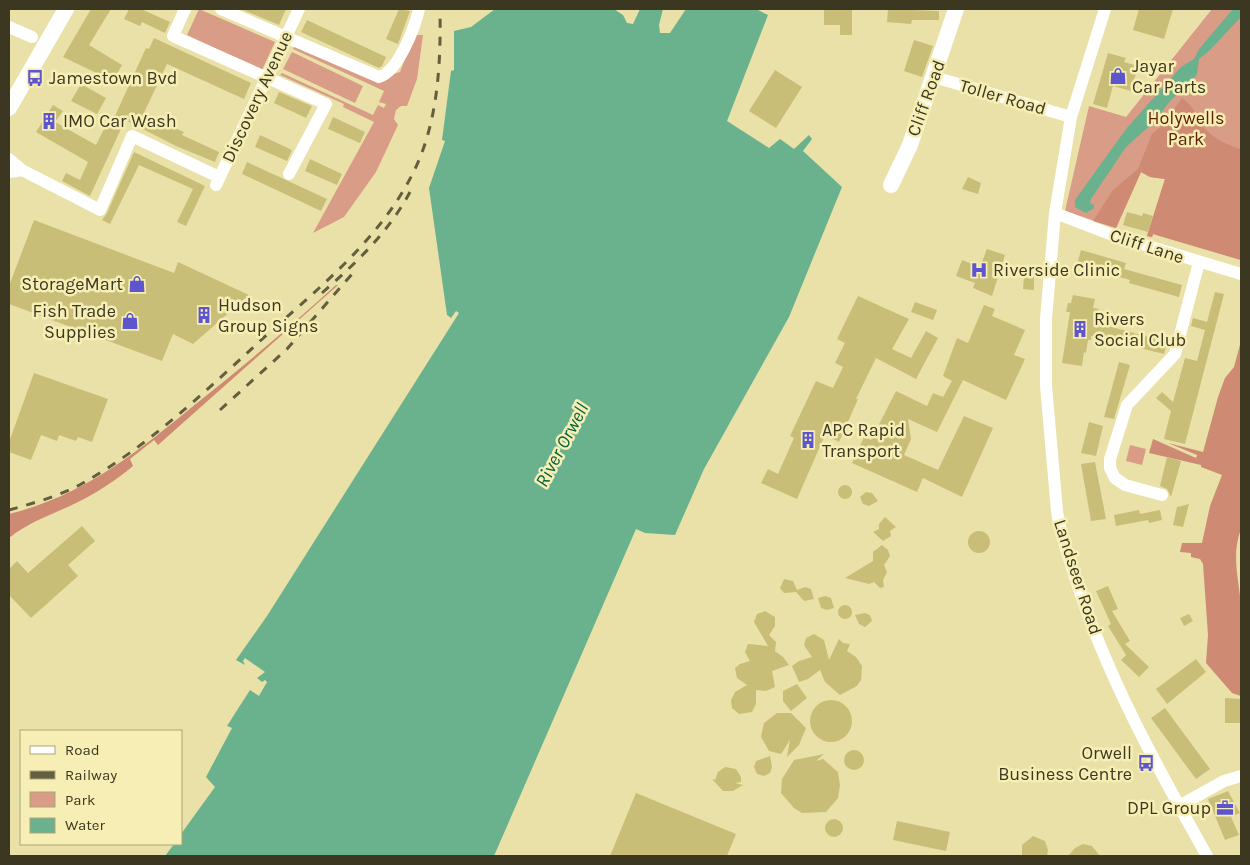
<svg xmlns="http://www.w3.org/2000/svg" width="1250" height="865" font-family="Karla,sans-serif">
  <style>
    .green { fill: #d99c86 }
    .forest { fill: #ce8a72 }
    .water { fill: #6ab28e }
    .building { fill: #c9be78 }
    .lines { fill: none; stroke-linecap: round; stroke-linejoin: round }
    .minor { stroke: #fff; stroke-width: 12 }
    .major { stroke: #fff; stroke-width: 16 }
    .rail { stroke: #635e3f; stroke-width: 3; stroke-dasharray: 9 9; stroke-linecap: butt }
    .labels { text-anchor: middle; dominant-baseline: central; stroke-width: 5; stroke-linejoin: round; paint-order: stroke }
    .poi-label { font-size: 18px; fill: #3b3720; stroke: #f6eeb4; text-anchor: start }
    .street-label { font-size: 18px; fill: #3b3720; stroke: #f6eeb4 }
    .park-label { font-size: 18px; fill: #5c1f04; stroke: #f6eeb4 }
    .water-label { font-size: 19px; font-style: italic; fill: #046240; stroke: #f6eeb4 }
  </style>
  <rect width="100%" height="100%" fill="#e9e1a7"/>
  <path class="green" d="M 199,9 L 275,42 L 262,70 L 187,35 Z
    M 1212,9 L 1241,9 L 1241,260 L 1153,234 L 1152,237 L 1147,236 L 1165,179 L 1150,177 L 1141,172 L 1116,228 L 1065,211 L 1089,106 L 1126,117 Z
    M 414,35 L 423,35 L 417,79 L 407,106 L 401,106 L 396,110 L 394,119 L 398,125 L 376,172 L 344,217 L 313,233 L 374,122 L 343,107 L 344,104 L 280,75 L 282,73 L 373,115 L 378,105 L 384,108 L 386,104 L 379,102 L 384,91 L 293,49 L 296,44 L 373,80 L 400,72 Z
    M 292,52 L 363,86 L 355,103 L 283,69 Z
    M 1130,445 L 1146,449 L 1142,465 L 1126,461 Z"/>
  <path class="forest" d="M 1182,98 C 1198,110 1193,114 1203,127 C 1213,138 1228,146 1241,149 L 1241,260 L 1153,234 L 1152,237 L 1147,236 L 1165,179 L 1150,177 L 1141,172 L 1116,228 L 1093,221 L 1113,190 L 1138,169 L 1152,134 L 1163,125 Z
    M 336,285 L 338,285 L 158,445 L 154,440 L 130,459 L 133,466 C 116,480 98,492 78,502 C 54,514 30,521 9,538 L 9,514 C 85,495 137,452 197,403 C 245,365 291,326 336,285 Z
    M 1241,341 L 1241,529 C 1231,555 1239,579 1241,606 C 1244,635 1241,666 1241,696 L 1232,693 L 1206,663 L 1208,635 L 1203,564 L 1200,559 L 1191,557 L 1191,553 L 1180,552 L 1182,543 L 1202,543 L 1210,506 L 1222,475 L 1201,467 L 1201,465 L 1149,453 L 1153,439 L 1196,458 L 1197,455 L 1168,443 L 1203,452 L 1218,397 L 1225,378 L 1234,367 Z"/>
  <path class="water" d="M 495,9 L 614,9 L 623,15 L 627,23 L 633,24 L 640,9 L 663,9 L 659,25 L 660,33 L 670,33 L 686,9 L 756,9 L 768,15 L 727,121 L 769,148 L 780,139 L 794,149 L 809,135 L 812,139 L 803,151 L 842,187 L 789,317 L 704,469 L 675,535 L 645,533 L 636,529 L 494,856 L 165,856 L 174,844 L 181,844 L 181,834 L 215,787 L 206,777 L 232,728 L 227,726 L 250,690 L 259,696 L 267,682 L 265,680 L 262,682 L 257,678 L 265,672 L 245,658 L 243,661 L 245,665 L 236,660 L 267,616 L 459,313 L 456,311 L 451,318 L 447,315 L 429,188 L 445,141 L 442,140 L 451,71 L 454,70 L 454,31 L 471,27 Z
    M 1233,9 L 1241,9 L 1241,17 L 1209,51 L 1199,59 L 1197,74 L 1191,82 L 1171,100 L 1154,122 L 1126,147 L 1091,199 L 1090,203 L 1094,205 L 1094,208 L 1086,213 L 1075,207 L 1075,200 L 1126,129 L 1181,67 L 1194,59 L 1199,49 Z"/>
  <path class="building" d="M 91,9 L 111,9 L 89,45 L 122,65 L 113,81 L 63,57 Z
    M 129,9 L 141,9 L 170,22 L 165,33 L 142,22 L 140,26 L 124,19 Z
    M 241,9 L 286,9 L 279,25 Z
    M 399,9 L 410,11 L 398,44 L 386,39 Z
    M 824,9 L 852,9 L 852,35 L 840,35 L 840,25 L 824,25 Z
    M 888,9 L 939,11 L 939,20 L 912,20 L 911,24 L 887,22 Z
    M 1139,9 L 1173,9 L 1164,39 L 1133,30 Z
    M 307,20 L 386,57 L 382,66 L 379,68 L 301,32 Z
    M 154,38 L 251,83 L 244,99 L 167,64 L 142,117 L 168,129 L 170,126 L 184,132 L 182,135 L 219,152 L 215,162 L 176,146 L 125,120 L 90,196 L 62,181 L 66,173 L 80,180 L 88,162 L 36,132 L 53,105 L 63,111 L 55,122 L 96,145 L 105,127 L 109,129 L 146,48 L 149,49 Z
    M 914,40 L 933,46 L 922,77 L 904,71 Z
    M 1108,53 L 1126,58 L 1124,62 L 1138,66 L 1131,91 L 1113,86 L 1107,108 L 1093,104 Z
    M 775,70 L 802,87 L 776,128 L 749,111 Z
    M 81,84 L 106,98 L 97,114 L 71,101 Z
    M 279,92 L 312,106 L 306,118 L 274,103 Z
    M 333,117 L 365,132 L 360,143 L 328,129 Z
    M 260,135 L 292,150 L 287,161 L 255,147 Z
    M 134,152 L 205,186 L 186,226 L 177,222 L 193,189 L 139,165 L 110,224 L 102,220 L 107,213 Z
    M 310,159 L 342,174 L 337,185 L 305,171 Z
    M 247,162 L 327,199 L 321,211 L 242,174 Z
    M 968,177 L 981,183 L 978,194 L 962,189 Z
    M 1127,212 L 1142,216 L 1143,213 L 1153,216 L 1148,232 L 1123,225 Z
    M 34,220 L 174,273 L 178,262 L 249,295 L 193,344 L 173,334 L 162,361 L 9,304 L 9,286 Z
    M 987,249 L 1005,255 L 992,296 L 973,288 L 975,283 L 956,276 L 962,260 L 980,267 Z
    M 1081,250 L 1126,263 L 1124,269 L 1182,285 L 1179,297 L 1129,283 L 1130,280 L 1077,265 Z
    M 1024,276 L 1034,277 L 1034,290 L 1023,289 Z
    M 1215,292 L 1224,294 L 1185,444 L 1164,439 L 1171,411 L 1156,398 L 1162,392 L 1173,402 L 1185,358 L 1197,361 L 1205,330 L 1191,326 L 1193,318 L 1207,322 Z
    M 1073,295 L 1095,299 L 1093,308 L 1099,309 L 1097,323 L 1167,342 L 1164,354 L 1091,336 L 1091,340 L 1088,340 L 1086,353 L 1084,352 L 1082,366 L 1062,363 L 1070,312 L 1066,312 L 1068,303 L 1071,303 Z
    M 858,296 L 909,319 L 892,349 L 911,358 L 926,331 L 938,338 L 916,379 L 876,358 L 856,399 L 858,399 L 839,442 L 825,435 L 797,499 L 761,483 L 768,469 L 778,474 L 794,438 L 790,436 L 816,381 L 833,388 L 843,367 L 835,363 L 845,343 L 837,339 Z
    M 915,302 L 937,310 L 933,320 L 911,312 Z
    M 984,305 L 995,309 L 992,316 L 1025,330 L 1014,355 L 1025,359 L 1006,400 L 963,380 L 937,432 L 908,419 L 911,439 L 904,455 L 938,470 L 964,416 L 993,428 L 962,497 L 923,478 L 917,492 L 852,463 L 864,437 L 871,440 L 896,391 L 927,406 L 933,393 L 943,397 L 952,381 L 943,376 L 957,338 L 968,343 Z
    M 1119,362 L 1130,365 L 1114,419 L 1104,417 Z
    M 34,373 L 108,399 L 92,442 L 78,437 L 76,441 L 59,435 L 57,441 L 41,435 L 31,460 L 9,452 L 9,442 Z
    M 1089,422 L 1103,426 L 1096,456 L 1081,453 Z
    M 1167,457 L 1181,461 L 1171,497 L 1167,489 L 1160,486 Z
    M 1095,462 L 1106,519 L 1091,521 L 1081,464 Z
    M838 492a7 7 0 1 1 14 0a7 7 0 1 1-14 0Z
    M 866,492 L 872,493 L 878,501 L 869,506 L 863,504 L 860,497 Z
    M 1189,504 L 1183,527 L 1173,525 L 1177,507 Z
    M 1139,510 L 1140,514 L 1160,510 L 1162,520 L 1149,523 L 1148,520 L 1116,526 L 1114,515 Z
    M 885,517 L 896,527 L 890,531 L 891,536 L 883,541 L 873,532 L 879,529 L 879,524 Z
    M 82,526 L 95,541 L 68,565 L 78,576 L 31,618 L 9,595 L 9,569 L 17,561 L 28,573 Z
    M968 542a11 11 0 1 1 22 0a11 11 0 1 1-22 0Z
    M 882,545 L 888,550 L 890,556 L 884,565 L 887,572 L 883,580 L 884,587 L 880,588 L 874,582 L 869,584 L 845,578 L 873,561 L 873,552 Z
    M 784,579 L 793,581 L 797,590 L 805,587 L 811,589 L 814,599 L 804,601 L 796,592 L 784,593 L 780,588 Z
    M 1108,586 L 1118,609 L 1112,611 L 1130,641 L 1125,644 L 1149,667 L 1139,677 L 1121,660 L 1126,655 L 1108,626 L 1111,624 L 1096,591 Z
    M 825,596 L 831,598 L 834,608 L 827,610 L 821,608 L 818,598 Z
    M838 612a7 7 0 1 1 14 0a7 7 0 1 1-14 0Z
    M 765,611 L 775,617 L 775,626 L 769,635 L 776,642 L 775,651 L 783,657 L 789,665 L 772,671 L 775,687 L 766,691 L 756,690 L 756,704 L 752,712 L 739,714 L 732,708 L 731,700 L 735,692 L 747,685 L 737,678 L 735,668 L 740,664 L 750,661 L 745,652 L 748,644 L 768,646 L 754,622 L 757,614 Z
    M 865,613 L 870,615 L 872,621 L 865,627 L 859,624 L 855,615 Z
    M 1189,614 L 1193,621 L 1184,626 L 1180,618 Z
    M 814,634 L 824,640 L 829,660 L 839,639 L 843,643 L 850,644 L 847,651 L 856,657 L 862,666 L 861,680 L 857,686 L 840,695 L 825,682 L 820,670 L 808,679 L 799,682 L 792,666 L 799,661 L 812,657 L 804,645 L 806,638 Z
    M 1196,659 L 1206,672 L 1167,704 L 1156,689 Z
    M 797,684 L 807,698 L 791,711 L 783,701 L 783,691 Z
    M 1225,698 L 1241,699 L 1241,723 L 1225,723 Z
    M810 721a21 21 0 1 1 42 0a21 21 0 1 1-42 0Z
    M 1165,708 L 1210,769 L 1196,779 L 1151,718 Z
    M 777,713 L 791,713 L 806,728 L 799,745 L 787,757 L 790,740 L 781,754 L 769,751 L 761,737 L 764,723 Z
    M844 760a10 10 0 1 1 20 0a10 10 0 1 1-20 0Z
    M 824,754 L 816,761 L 823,759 L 838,772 L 840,785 L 838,798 L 826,812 L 802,813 L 794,808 L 781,793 L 782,779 L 794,760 Z
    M 770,756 L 772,767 L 770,773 L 764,776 L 757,774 L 754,767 L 756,761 Z
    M 725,767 L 736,769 L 741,777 L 741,782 L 735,783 L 743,785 L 733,791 L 723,791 L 712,779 L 715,780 L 718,772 Z
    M 1228,791 L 1240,813 L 1231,817 L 1239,835 L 1225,840 L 1208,799 Z
    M 636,793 L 736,834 L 727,856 L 610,856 Z
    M825 828a9 9 0 1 1 18 0a9 9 0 1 1-18 0Z
    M 897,821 L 950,832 L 946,851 L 893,840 Z
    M 1033,836 L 1045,841 L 1048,850 L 1047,856 L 1022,856 L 1022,845 Z
    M 1083,844 L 1092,846 L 1100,856 L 1068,856 L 1075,848 Z"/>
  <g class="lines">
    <path class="minor" d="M 185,9 L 173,36 L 326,104 L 289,174
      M 221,9 L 379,77 C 398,72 415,27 419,9
      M 1105,9 L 1071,117 L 1055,213 L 1046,319 L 1046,386 L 1057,511 C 1060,534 1068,555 1075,577 C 1106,675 1157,767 1207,856
      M 9,27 L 32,37
      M 934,77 L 1071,117
      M 9,159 L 22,170 L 9,172
      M 22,170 L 100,210 L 132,136 L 219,177
      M 216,185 L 299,9
      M 1055,213 L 1115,236 L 1241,274
      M 1162,495 L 1125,485 L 1115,478 L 1110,468 L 1110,459 L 1127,405 L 1175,354 L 1199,262
      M 1179,806 L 1224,781 L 1241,776"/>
    <path class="major" d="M 9,108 L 66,9
      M 891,185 L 910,145 L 956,9"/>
    <path class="rail" d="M 322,293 C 356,263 388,233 410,192
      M 220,410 L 287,349 L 352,274
      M 9,510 C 34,503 60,496 83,483 C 147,447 206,391 260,341 C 314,292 378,242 412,175 C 438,125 441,64 440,9"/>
  </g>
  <defs>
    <g id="shop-bare" transform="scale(1.35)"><path d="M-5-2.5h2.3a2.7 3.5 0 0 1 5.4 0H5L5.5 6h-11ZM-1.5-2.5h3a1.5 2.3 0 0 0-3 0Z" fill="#5c55cd" stroke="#f6eeb4" stroke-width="2.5" paint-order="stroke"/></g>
    <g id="bus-bare" transform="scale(1.35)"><path d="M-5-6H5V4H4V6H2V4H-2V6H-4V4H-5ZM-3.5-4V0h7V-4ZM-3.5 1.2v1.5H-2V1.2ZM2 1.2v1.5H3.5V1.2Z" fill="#5c55cd" stroke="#f6eeb4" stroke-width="2.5" paint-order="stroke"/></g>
    <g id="building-bare" transform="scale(1.35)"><path d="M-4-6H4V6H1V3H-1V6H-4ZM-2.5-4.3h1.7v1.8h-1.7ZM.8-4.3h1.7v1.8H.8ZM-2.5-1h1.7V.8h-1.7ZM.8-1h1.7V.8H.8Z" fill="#5c55cd" stroke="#f6eeb4" stroke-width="2.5" paint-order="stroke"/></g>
    <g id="hospital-bare" transform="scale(1.35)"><path d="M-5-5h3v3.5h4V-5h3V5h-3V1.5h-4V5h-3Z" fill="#5c55cd" stroke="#f6eeb4" stroke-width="2.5" paint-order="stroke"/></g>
    <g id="office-bare" transform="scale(1.35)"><path d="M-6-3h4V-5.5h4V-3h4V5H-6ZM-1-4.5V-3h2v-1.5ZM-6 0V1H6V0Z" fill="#5c55cd" stroke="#f6eeb4" stroke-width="2.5" paint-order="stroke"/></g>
  </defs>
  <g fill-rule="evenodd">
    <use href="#shop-bare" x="1118" y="76"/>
    <use href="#bus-bare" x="35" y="78"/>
    <use href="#building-bare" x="49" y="121"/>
    <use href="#hospital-bare" x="979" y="270"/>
    <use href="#shop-bare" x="137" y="284"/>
    <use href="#building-bare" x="204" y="315"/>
    <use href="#shop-bare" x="130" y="321"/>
    <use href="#building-bare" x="1080" y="329"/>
    <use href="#building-bare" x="808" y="440"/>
    <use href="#bus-bare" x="1146" y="763"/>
    <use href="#office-bare" x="1225" y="808"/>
  </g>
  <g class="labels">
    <g class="poi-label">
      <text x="1132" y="66">Jayar<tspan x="1132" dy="21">Car Parts</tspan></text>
      <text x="49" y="78">Jamestown Bvd</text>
      <text x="63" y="121">IMO Car Wash</text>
      <text x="993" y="270">Riverside Clinic</text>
      <text x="123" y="284" text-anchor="end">StorageMart</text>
      <text x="218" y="305">Hudson<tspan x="218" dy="21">Group Signs</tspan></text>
      <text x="116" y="311" text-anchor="end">Fish Trade<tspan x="116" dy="21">Supplies</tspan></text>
      <text x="1094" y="319">Rivers<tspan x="1094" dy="21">Social Club</tspan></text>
      <text x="822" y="430">APC Rapid<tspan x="822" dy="21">Transport</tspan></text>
      <text x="1132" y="753" text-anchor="end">Orwell<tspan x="1132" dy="21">Business Centre</tspan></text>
      <text x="1211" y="808" text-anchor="end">DPL Group</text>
    </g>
    <g class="street-label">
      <text transform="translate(257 97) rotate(-65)">Discovery Avenue</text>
      <text transform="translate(1003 97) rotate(16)">Toller Road</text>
      <text transform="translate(926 98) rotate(-70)">Cliff Road</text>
      <text transform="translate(1147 246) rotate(18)">Cliff Lane</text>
      <text transform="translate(1078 577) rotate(72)">Landseer Road</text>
    </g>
    <g class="park-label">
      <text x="1186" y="118">Holywells<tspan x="1186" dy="21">Park</tspan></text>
    </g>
    <g class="water-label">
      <text transform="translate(562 445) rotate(-62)">River Orwell</text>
    </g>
  </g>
  <rect width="1250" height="865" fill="none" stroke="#3b3720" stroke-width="20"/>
  <rect x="20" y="730" width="162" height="115" fill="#f6eeb4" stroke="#aba579"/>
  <rect x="30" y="746" width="25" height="8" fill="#ffffff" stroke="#aba579"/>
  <text x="65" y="755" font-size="15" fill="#3b3720">Road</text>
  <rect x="30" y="771" width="25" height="8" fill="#635e3f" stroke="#aba579"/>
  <text x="65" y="780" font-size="15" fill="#3b3720">Railway</text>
  <rect x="30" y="792" width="25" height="15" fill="#d99c86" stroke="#aba579"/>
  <text x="65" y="805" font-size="15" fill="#3b3720">Park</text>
  <rect x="30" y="818" width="25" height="15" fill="#6ab28e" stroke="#aba579"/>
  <text x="65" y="830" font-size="15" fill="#3b3720">Water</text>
</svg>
